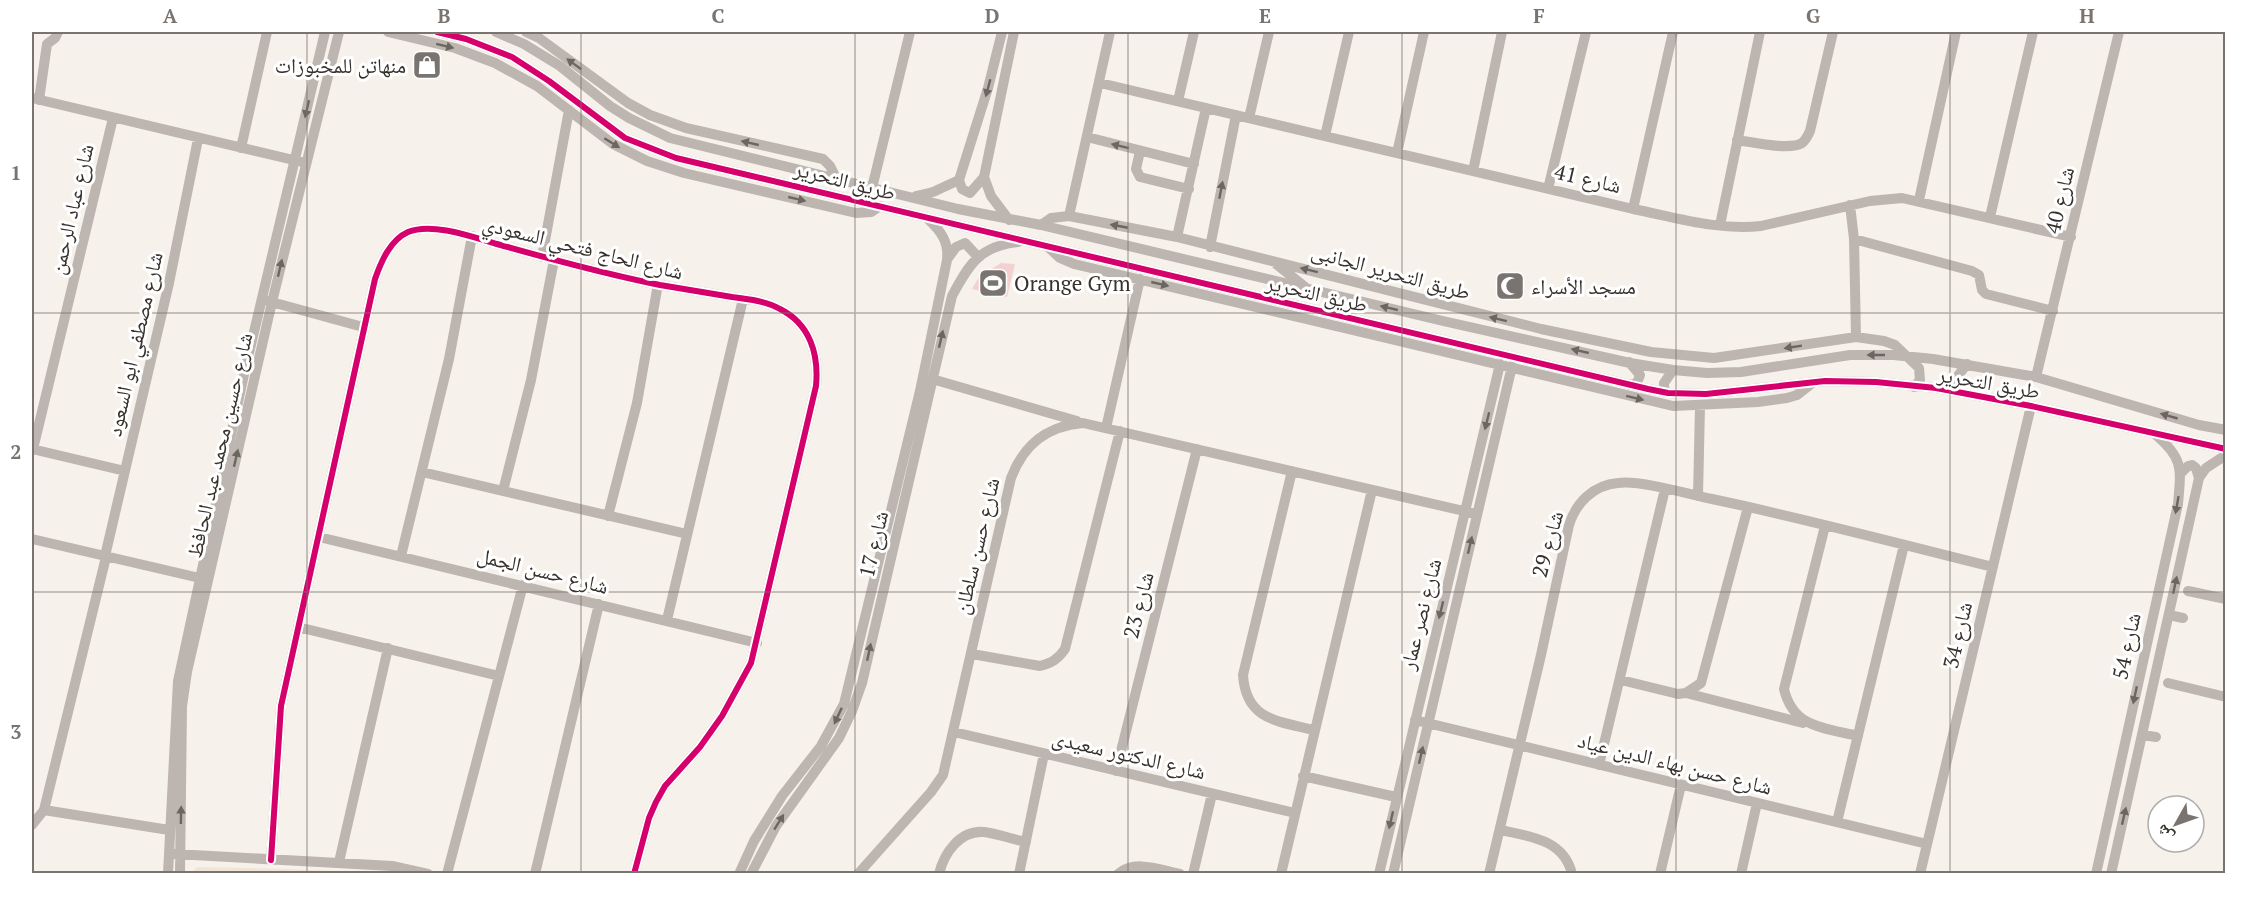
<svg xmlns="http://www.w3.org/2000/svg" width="2257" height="905" font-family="'PT Serif','Noto Naskh Arabic',serif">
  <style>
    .built { fill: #f1e5d9 }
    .green { fill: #f3d1d0 }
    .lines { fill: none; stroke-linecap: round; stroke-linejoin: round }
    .minor { stroke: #bdb5b0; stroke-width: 10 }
    .cycleway-casing { stroke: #fff; stroke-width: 10 }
    .cycleway { stroke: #d6006c; stroke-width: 6 }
    .oneway { fill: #6c6661 }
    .grid { fill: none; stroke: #7a7470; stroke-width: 1.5; stroke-opacity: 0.55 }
    .labels { text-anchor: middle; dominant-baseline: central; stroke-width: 6; stroke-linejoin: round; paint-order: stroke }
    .poi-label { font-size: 21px; fill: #36312d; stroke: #fff; text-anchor: start }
    .street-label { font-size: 21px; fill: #36312d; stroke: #fff }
    .neatline { fill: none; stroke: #7a7470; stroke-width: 2 }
    .grid-label { font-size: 20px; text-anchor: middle; font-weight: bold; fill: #7a7470 }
  </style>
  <rect width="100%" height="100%" fill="#f7f1eb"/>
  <path class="built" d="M 197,867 L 285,869 L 387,873 L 192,873 Z"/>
  <path class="green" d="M 1001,263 L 1015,264 L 1007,297 L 972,289 L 979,277 Z"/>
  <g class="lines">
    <path class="minor" d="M 388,32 L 455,48 L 495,63 L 537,86 L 613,144 L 647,161 L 684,173 L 856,213 L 871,212 L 880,206
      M 437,32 L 466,39 L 512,57 L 549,81 L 625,138 L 676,158 L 1648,389 L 1668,393 L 1706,394 L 1825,381 L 1876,382 L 1936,388 L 2031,406 L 2226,449
      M 496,32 L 524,44 L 560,66 L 610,106 L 629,118 L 670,138 L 958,209 L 1041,225 L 1443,321 L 1630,363 L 1673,370 L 1707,373 L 1741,372 L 1850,355 L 1894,355 L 1933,359 L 2036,377 L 2199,425 L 2226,430
      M 526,32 L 539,38 L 628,103 L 650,115 L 686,128 L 823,159 L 830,166 L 837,180
      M 1100,83 L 1633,209 C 1674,217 1719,231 1761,226 L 1870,201 L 1902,198 L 2071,237
      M 32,98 L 302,162
      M 39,100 L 47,44 L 55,38 L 58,32
      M 1178,101 L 1194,32
      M 1249,118 L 1269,32
      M 1325,136 L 1349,32
      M 1087,137 L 1194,164
      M 1737,140 C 1752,142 1790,151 1802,143 C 1806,140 1808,135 1810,131 L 1833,32
      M 241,148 L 267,32
      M 1140,151 L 1136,169 L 1140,177 L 1189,189
      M 1397,153 L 1424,32
      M 1473,171 L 1502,32
      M 959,180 L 962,189 L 970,193 L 984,177
      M 872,188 L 910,32
      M 1548,189 L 1586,32
      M 916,196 L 933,192 L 959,180 L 988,88 L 1002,32
      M 1919,200 L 1956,32
      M 1850,205 L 1854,239 L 1856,337
      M 1633,209 L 1673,32
      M 1069,216 L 1110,32
      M 1990,217 L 2033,32
      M 1009,220 L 991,196 L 984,177 L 1014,32
      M 1041,225 L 1051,218 L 1069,216 L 1177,237 L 1541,329 L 1651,352 L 1714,358 L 1856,337 L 1884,341 L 1895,345 L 1919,368 L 1920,380 L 1914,387
      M 1720,225 L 1760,32
      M 1177,237 L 1206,108
      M 1854,239 L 1972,271 L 1979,275 L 1982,290 L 1986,294 L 2053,311
      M 1047,246 L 1060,258 L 1074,264 L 1673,406 L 1758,402 L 1787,398 L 1797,395 L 1811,384
      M 1210,247 L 1236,115
      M 542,257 L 569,110
      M 948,258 L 956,247 L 965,243 L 977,256
      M 1275,263 L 1305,287
      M 268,301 L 363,327
      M 1629,362 L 1640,375 L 1637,383 L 1630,385
      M 2036,377 L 2119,32
      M 932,379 L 1077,421
      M 1959,392 L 1957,377 L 1967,364
      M 1668,393 L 1664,389 L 1664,383 L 1673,370
      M 1106,428 L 1140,279
      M 32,449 L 125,471
      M 33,449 L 113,118
      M 1292,471 L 1243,675 C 1246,720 1277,721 1314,730
      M 422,472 L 687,534
      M 2181,473 L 2188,466 L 2192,465 L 2196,468 L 2199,478
      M 503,491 L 531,380 L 554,260
      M 1698,496 L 1700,406
      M 608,516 L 637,403 L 658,284
      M 1825,526 L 1784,689 C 1793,728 1825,728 1858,736
      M 319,537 L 757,643
      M 32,539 L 204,579
      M 105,556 L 169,283 L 198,139
      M 401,556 L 449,359 L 472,236
      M 2188,591 L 2226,599
      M 2169,615 L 2183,618
      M 667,620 L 743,299
      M 298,627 L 499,676
      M 972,654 L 1040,666 C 1052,663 1058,659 1065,649 L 1120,431
      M 1621,680 L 1678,694 L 1686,693 L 1701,683 L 1748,507
      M 2168,683 L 2226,697
      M 1686,693 L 1803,723
      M 1415,720 L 1927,844
      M 954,732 L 1295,813
      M 2143,735 L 2156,737
      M 1599,765 L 1665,489
      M 1116,771 L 1197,449
      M 1303,776 L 1396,797
      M 44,810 L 169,830
      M 1837,822 L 1904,545
      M 32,825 L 44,810 L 106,557
      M 1500,830 C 1528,836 1564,839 1572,874
      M 175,854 L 392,866 L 428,874
      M 271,860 L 281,706 L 375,279 C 381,262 390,240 408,232 C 432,222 473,237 497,244 C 550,259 605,274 660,285 C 684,289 708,293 732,297 C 748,299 766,301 780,309 C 810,324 819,354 816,386 L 751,663 L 722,716 L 700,747 L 665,786 L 656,802 L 649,818 L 634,874
      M 339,862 L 388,648
      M 168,874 L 178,681 L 245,370 L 325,32
      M 180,874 L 182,706 L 187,672 L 272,302 L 339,32
      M 447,874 L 523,585
      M 535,874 L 599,604
      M 739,874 L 754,841 L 782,796 L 821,746 L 844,704 L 920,391 L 947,260 C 949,242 941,231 928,219
      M 751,874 L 776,826 L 839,738 L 852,711 L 862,683 L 952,296 C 969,264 980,246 1018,242
      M 858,874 L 931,792 L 943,775 L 1011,478 C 1024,444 1047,426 1083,423 L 1477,514
      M 939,874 C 944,853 960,830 984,832 C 998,834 1012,839 1026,842
      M 1019,874 L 1044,754
      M 1118,874 C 1135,859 1160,870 1180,874
      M 1193,874 L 1212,794
      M 1281,874 L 1372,490
      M 1379,874 L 1500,364
      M 1393,874 L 1512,366
      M 1489,874 L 1541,655 L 1569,525 C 1576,503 1593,485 1618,483 C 1641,480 1688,494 1712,499 C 1807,519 1900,544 1993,567
      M 1660,874 L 1681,785
      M 1741,874 L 1757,803
      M 1920,874 L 2031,406
      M 2096,874 L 2178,504 C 2181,469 2184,459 2156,435
      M 2111,874 L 2199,478 L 2206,468 L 2226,455"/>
    <g class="cycleway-casing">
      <path id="cycleway" d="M 437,32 L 466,39 L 512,57 L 549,81 L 625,138 L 676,158 L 1648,389 L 1668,393 L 1706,394 L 1825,381 L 1876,382 L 1936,388 L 2031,406 L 2226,449
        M 271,860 L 281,706 L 375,279 C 381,262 390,240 408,232 C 432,222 473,237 497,244 C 550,259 605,274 660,285 C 684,289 708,293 732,297 C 748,299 766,301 780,309 C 810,324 819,354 816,386 L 751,663 L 722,716 L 700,747 L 665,786 L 656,802 L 649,818 L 634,874"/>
    </g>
    <use href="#cycleway" class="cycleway"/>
  </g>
  <defs><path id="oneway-solid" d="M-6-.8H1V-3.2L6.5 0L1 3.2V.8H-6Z" transform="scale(1.5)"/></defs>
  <g class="oneway">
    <use href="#oneway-solid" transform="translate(445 46) rotate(14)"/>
    <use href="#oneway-solid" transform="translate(574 64) rotate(-144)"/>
    <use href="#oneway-solid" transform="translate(988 88) rotate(105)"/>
    <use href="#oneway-solid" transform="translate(307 109) rotate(103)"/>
    <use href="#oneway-solid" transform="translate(612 143) rotate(32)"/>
    <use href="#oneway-solid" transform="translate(750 143) rotate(-167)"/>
    <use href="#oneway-solid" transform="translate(1120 146) rotate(-166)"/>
    <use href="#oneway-solid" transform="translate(1221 190) rotate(-79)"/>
    <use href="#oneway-solid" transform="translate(797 199) rotate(13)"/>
    <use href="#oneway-solid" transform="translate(1119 226) rotate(-169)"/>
    <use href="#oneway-solid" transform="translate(280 268) rotate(-77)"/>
    <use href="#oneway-solid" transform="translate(1309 270) rotate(-166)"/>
    <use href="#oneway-solid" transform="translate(1160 284) rotate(13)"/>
    <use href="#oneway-solid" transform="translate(1389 308) rotate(-167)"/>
    <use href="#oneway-solid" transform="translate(1498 319) rotate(-166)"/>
    <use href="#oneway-solid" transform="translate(941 339) rotate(-77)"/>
    <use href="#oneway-solid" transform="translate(1793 347) rotate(171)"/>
    <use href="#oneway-solid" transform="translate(1580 351) rotate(-167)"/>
    <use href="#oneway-solid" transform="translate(1876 355) rotate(-180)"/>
    <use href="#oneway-solid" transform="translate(1635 398) rotate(14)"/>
    <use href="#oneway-solid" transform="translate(2169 416) rotate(-164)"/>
    <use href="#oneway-solid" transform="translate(1487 421) rotate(104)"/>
    <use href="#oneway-solid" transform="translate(236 458) rotate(-77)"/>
    <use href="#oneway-solid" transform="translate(2177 505) rotate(100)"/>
    <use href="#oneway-solid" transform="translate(1470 545) rotate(-77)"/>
    <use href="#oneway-solid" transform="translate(2175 585) rotate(-78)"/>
    <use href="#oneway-solid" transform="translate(1441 610) rotate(104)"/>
    <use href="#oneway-solid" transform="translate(869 652) rotate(-78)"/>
    <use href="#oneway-solid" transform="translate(2135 695) rotate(102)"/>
    <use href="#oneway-solid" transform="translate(838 716) rotate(115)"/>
    <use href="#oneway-solid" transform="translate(1421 755) rotate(-77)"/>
    <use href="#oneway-solid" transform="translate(181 815) rotate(-89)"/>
    <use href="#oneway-solid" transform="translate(2124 816) rotate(-77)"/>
    <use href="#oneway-solid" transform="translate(1391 820) rotate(103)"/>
    <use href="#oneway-solid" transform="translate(779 822) rotate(-58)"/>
  </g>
  <path class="grid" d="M 307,32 L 307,874M 581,32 L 581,874M 855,32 L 855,874M 1128,32 L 1128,874M 1402,32 L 1402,874M 1676,32 L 1676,874M 1950,32 L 1950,874M 32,313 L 2226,313M 32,592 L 2226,592"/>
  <defs>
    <g id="shop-square" transform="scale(1.5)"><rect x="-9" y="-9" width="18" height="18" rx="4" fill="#7a7470" stroke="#fff"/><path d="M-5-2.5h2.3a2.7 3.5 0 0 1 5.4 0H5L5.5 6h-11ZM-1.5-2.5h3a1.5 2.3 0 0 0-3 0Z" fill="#fff"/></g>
    <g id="stadium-square" transform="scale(1.5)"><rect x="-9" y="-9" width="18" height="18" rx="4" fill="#7a7470" stroke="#fff"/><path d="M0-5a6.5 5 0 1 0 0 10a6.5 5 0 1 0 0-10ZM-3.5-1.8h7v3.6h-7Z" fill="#fff"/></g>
    <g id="mosque-square" transform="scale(1.5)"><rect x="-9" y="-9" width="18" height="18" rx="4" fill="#7a7470" stroke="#fff"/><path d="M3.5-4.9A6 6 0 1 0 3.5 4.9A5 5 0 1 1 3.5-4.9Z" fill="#fff"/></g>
  </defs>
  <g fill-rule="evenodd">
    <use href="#shop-square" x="427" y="65"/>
    <use href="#stadium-square" x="993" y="283"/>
    <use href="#mosque-square" x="1510" y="286"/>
  </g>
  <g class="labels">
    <g class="poi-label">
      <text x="406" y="65" text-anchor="end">منهاتن للمخبوزات</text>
      <text x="1014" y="283">Orange Gym</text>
      <text x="1531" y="286">مسجد الأسراء</text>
    </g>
    <g class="street-label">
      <text transform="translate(1588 178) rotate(13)">شارع 41</text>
      <text transform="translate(845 180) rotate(14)">طريق التحرير</text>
      <text transform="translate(2059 200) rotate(-77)">شارع 40</text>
      <text transform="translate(71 209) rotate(-77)">شارع عباد الرحمن</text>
      <text transform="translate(583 247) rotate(14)">شارع الحاج فتحي السعودي</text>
      <text transform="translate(1391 271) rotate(15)">طريق التحرير الجانبى</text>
      <text transform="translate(1317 293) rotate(13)">طريق التحرير</text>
      <text transform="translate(134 344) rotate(-77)">شارع مصطفي ابو السعود</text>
      <text transform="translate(1989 382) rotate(10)">طريق التحرير</text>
      <text transform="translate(219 445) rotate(-77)">شارع حسين محمد عبد الحافظ</text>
      <text transform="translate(873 544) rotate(-77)">شارع 17</text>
      <text transform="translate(1547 544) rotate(-75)">شارع 29</text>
      <text transform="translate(976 546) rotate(-77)">شارع حسن سلطان</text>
      <text transform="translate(543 570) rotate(14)">شارع حسن الجمل</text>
      <text transform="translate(1138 605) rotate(-76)">شارع 23</text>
      <text transform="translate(1420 614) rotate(-76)">شارع نصر عمار</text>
      <text transform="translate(1957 635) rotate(-77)">شارع 34</text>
      <text transform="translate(2126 646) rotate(-78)">شارع 54</text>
      <text transform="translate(1129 754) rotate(13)">شارع الدكتور سعيدى</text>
      <text transform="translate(1675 763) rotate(14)">شارع حسن بهاء الدين عياد</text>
    </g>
  </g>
  <rect width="2257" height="905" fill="none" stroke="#ffffff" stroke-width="66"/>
  <g transform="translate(2176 824) rotate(230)"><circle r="28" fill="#ffffff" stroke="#afadab" stroke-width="1.5"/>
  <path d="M0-4.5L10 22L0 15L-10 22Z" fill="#7a7470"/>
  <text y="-9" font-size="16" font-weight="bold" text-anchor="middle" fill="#36312d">ش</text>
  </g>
  <rect x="33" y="33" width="2191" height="839" class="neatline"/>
  <g class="grid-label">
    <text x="170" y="23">A</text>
    <text x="444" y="23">B</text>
    <text x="718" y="23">C</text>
    <text x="992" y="23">D</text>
    <text x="1265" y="23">E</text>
    <text x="1539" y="23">F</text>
    <text x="1813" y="23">G</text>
    <text x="2087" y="23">H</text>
    <text x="16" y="180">1</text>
    <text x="16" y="459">2</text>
    <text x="16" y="739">3</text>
  </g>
</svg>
